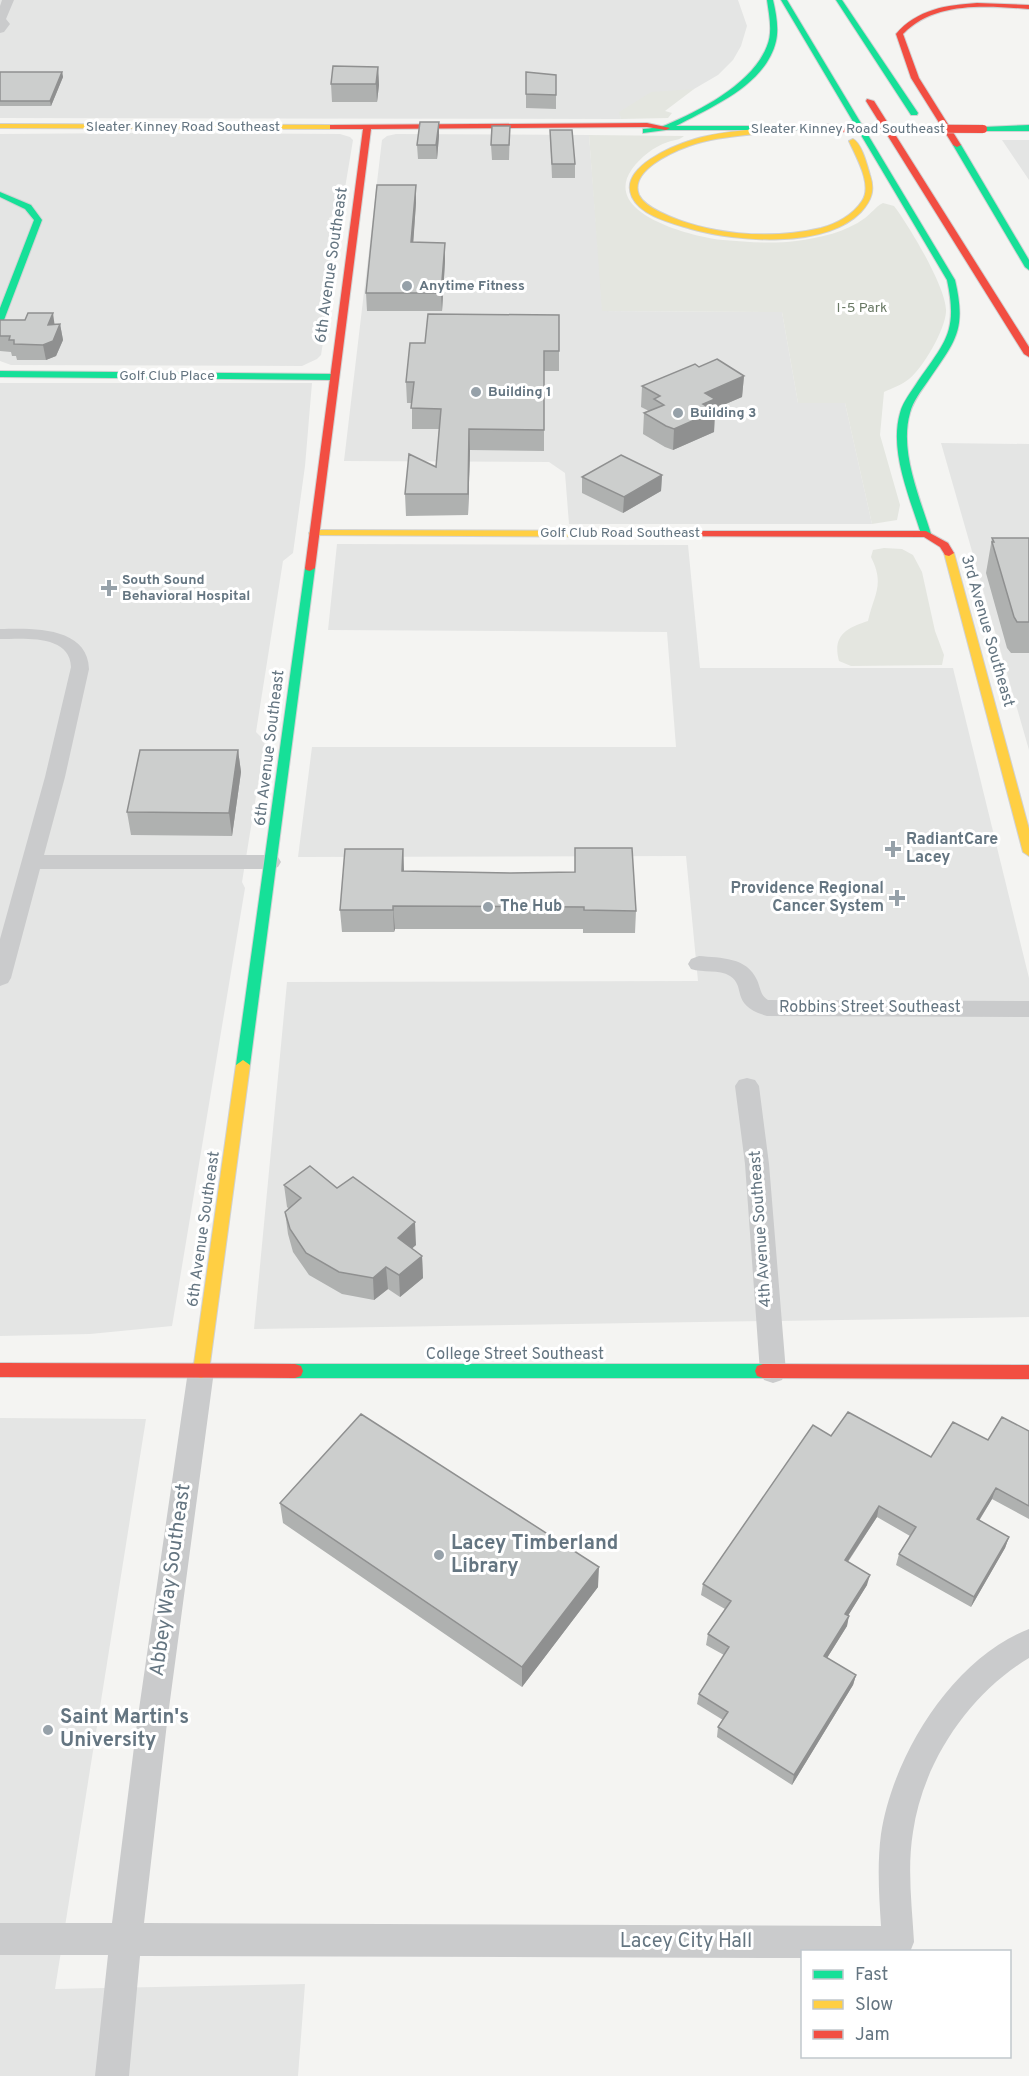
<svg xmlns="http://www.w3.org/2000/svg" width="1029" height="2076" font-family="Overpass,sans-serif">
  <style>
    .built { fill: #e4e5e4 }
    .green { fill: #e4e6e0 }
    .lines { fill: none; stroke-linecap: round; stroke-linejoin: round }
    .fast-casing { stroke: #d0d1d2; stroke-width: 2 }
    .slow-casing { stroke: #d0d1d2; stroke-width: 2 }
    .jam-casing { stroke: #d0d1d2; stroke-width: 2 }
    .street { fill: #cacbcc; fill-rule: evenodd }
    .fast { fill: #16e098; fill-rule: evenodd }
    .slow { fill: #ffcf43; fill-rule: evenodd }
    .jam { fill: #f24e42; fill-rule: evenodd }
    .jam-bridge-casing { stroke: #d0d1d2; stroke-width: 9; stroke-linecap: butt }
    .jam-bridge { stroke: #f24e42; stroke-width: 8 }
    .wall { fill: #afb1b0 }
    .shaded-wall { fill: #8f9090 }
    .building { fill: #cccecd; stroke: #8f9090; stroke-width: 1.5 }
    .poi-dot { fill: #96a1a9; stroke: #fff; stroke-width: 2 }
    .labels { text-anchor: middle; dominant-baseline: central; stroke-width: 6; stroke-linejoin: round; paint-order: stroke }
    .far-street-label { font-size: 14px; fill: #647581; stroke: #fff }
    .far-poi-label { font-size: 14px; font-weight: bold; fill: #647581; stroke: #fff; text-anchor: start }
    .far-park-label { font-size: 14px; fill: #687863; stroke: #fff }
    .street-label { font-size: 16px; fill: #647581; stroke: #fff }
    .poi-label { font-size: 16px; font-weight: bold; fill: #647581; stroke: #fff; text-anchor: start }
    .near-poi-label { font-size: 20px; font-weight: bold; fill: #647581; stroke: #fff; text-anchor: start }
    .near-street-label { font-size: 20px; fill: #647581; stroke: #fff }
  </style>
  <rect width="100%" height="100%" fill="#f4f4f2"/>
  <path class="built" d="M 0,0 L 738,0 L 747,26 L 741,46 L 733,60 L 718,75 L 694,89 L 620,112 L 621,119 L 0,118 Z
    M 143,133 L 340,134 L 350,137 L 353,140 L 343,200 L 334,215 L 329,218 L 335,232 L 340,236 L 321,355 L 317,359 L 302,366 L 11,365 L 0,361 L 0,134 Z
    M 396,134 L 589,135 L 603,311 L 782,312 L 798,403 L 845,403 L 872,524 L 569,524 L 565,473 L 549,462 L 344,461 L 382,140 L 387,136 Z
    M 1002,140 L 1029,140 L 1029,180 Z
    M 0,383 L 312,383 L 305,466 L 293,553 L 283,561 L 256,732 L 265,741 L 242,882 L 245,888 L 172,1326 L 90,1334 L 0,1336 Z
    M 941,443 L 1029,444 L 1029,750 Z
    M 337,544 L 688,545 L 700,668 L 953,668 L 1029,978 L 1029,1317 L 254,1329 L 287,982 L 698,981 L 686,856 L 298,857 L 312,747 L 676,747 L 667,632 L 328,630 Z
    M 0,1418 L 146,1419 L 55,1989 L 305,1984 L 298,2076 L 0,2076 Z"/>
  <path class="green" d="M 694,89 L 665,111 L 672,113 L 668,118 L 621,119 L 619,112 L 651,92 Z
    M 589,135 L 684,136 C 680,140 674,140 668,142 C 653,147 641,157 632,169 C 600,214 694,237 723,240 C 746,242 773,244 796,241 C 820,238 846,232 865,218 C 872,213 875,207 883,203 L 894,206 C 908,224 948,290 946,312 C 945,330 923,368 909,379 C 902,385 892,388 884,392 L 880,435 L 900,505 L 897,520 L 872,524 L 845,403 L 798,403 L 782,312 L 602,311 Z
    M 884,548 L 902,549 L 913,555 L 922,572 L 935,631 L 944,655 L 942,665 L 851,666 L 839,661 C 832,635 847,628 868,621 C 874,594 885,585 871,557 L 873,550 Z"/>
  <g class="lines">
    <g class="fast-casing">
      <path id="fast" d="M 767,0 L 773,0 C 776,13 779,28 776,41 C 766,85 711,107 676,126 L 824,126 L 828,128 L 827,130 L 666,130 L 643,133 L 643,129 C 651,128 659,128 666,125 C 701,110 753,83 767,46 C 773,32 769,15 767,0 Z
        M 781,0 L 787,0 L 955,280 C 967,331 955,341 928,381 C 921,391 913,401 910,413 C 899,451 920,498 931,534 L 930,536 L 922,536 L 921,534 C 910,498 889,451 900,413 C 903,401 912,391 918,381 C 946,341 958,331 947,280 Z
        M 836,0 L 842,0 L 918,113 L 917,115 L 911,115 Z
        M 1029,125 L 1029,131 L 983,131 L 979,129 L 983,127 Z
        M 954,143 L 961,145 L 1029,260 L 1029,270 L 1025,267 L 953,145 Z
        M 0,192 L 31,205 L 42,220 L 4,320 L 0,323 L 0,308 L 34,220 L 25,209 L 0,197 Z
        M 0,371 L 333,374 L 338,377 L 333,380 L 0,377 Z
        M 310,565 L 315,568 L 250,1065 L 243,1070 L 236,1065 L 305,568 Z
        M 295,1364 L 763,1364 L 769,1366 L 771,1371 L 769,1376 L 763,1378 L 295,1378 L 289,1376 L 287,1371 L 289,1366 Z"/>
    </g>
    <g class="slow-casing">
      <path id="slow" d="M 0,124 L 333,125 L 337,127 L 333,129 L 0,128 Z
        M 781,126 L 785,128 L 784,130 C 752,136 720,135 689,146 C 672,152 629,171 639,195 C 643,203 652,208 660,212 C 706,235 770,240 821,228 C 836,224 853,215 862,201 C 873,185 856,157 849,141 L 853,139 C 862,144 867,165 870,175 C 875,190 872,200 861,212 C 825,249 737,242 691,229 C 672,223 641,216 632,197 C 618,167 675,145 695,139 C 723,131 752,130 781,126 Z
        M 314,530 L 654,531 L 659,534 L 654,537 L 310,535 L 309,533 Z
        M 949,550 L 954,553 L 1029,829 L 1029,856 L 1023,852 L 944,553 Z
        M 243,1060 L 250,1065 L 209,1371 L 207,1376 L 201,1378 L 195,1376 L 193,1371 L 236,1065 Z"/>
    </g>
    <g class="jam-casing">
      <path id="jam" d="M 977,3 L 1029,5 L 1029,9 C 986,6 935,1 903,34 L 919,78 L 961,145 L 957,147 L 953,145 L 911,78 L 896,34 C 917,9 947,5 977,3 Z
        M 867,99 L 874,101 L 1029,347 L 1029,357 L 1024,354 L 866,101 Z
        M 647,123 L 670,128 L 666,130 L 647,127 L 371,129 L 315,568 L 310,571 L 306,570 L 305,568 L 363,129 L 330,129 L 330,125 Z
        M 654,531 L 926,531 L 948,543 L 954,553 L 949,556 L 945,555 L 940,547 L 924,537 L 650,536 L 650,532 Z
        M 0,1363 L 295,1364 L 301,1366 L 303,1371 L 301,1376 L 295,1378 L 0,1377 Z
        M 763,1364 L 1029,1365 L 1029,1379 L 763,1378 L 757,1376 L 755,1371 L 757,1366 Z"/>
    </g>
    <path class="street" d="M 2,0 L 14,0 L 6,19 L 10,24 L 4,32 L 0,33 L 0,6 Z
      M 0,629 C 31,628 88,626 89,669 L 65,777 L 44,855 L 271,855 L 278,857 L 281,862 L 278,867 L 271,869 L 40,869 L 11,978 L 8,983 L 0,986 L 0,939 L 45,777 L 71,667 C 70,634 24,639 0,639 Z
      M 699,956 C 721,958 747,957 757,980 C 761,989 760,995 768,1000 L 1029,1001 L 1029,1017 L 767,1016 C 729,1005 747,987 730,976 C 719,969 703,973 691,969 L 688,964 L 691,959 Z
      M 747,1078 L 755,1080 L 759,1086 L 769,1164 L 786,1372 L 782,1380 L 773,1383 L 764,1380 L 760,1372 L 745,1164 L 735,1086 L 739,1080 Z
      M 201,1360 L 210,1363 L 214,1371 L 167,1723 L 144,1923 L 881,1926 C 879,1895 877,1864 881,1834 C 893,1755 953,1658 1029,1629 L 1029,1658 C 969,1694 923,1762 913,1832 C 907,1868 912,1906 914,1942 L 910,1952 L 802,1952 L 802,1958 L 140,1956 L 129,2076 L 95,2076 L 108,1955 L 0,1955 L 0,1923 L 112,1923 L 137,1723 L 188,1371 L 192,1363 Z"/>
    <use href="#fast" class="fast"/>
    <use href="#slow" class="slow"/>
    <use href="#jam" class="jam"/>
    <g class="jam-bridge-casing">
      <path id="jam-bridge" d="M 824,128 L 983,129"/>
    </g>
    <use href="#jam-bridge" class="jam-bridge"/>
  </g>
  <path class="wall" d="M 378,67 L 379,85 L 377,102 L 332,102 L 331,84 Z
    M 0,72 L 62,72 L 63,77 L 51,106 L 0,106 Z
    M 526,72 L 556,95 L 556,109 L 526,108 Z
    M 510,126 L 509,160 L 492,160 L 491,145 Z
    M 550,130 L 575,164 L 575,178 L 552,178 Z
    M 439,136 L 437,159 L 418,159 L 417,145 Z
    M 416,185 L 416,203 L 413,242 L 445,243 L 445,261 L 442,311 L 367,311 L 366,293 Z
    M 559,315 L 559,371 L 544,371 L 544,451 L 470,450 L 468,515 L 406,516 L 405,494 L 436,467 L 439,429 L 412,429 L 412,403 L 407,403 L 406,382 L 425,343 Z
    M 0,320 L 60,324 L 63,340 L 56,356 L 46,360 L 17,360 L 16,356 L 12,356 L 11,352 L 0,351 Z
    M 744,376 L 742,397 L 714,409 L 714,410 L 715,411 L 714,432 L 673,450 L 665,447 L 643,434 L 644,413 L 649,411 L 641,407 L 642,386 Z
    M 662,475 L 661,491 L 623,513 L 582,493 L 582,477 Z
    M 992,538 L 1029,538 L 1029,653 L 1011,653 L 1007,648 L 986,573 Z
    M 238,750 L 241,772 L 232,836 L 131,835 L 127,812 Z
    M 575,848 L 636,911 L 635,933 L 583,933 L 583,929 L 395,929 L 394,932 L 342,932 L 340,910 L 403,849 L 404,871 L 511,873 L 575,872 Z
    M 284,1185 L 337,1188 L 416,1245 L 412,1248 L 422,1256 L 423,1278 L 400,1297 L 388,1289 L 374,1300 L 342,1294 L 309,1275 L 293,1252 L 288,1234 L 285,1212 L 289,1209 L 287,1207 Z
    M 1029,1431 L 1029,1519 L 992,1499 L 979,1521 L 1009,1537 L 1005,1548 L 971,1607 L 896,1565 L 899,1554 L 910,1536 L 877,1517 L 848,1562 L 867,1585 L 848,1615 L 847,1626 L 827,1658 L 856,1675 L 853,1685 L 792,1785 L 717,1737 L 718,1727 L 723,1720 L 697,1704 L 699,1694 L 724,1655 L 706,1645 L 708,1634 L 725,1609 L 701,1595 L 703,1584 L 831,1436 L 931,1457 Z
    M 280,1503 L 598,1587 L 522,1687 L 283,1523 Z"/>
  <path class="shaded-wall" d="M 378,67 L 379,85 L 377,102 L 376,84 Z
    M 62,72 L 63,77 L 51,106 L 50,101 Z
    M 439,122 L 439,136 L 437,159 L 436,145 Z
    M 416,185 L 416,203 L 412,261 L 411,242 Z
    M 445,243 L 445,261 L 442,311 L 441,293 Z
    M 53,313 L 55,328 L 48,325 Z
    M 60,324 L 63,340 L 56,356 L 46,360 L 43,345 Z
    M 744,376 L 742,397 L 714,409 L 714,411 L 715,411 L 714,432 L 673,450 L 674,429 L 705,393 Z
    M 469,429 L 470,450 L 468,515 L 468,494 Z
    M 662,475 L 661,491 L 623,513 L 624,497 Z
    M 238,750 L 241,772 L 232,836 L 229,813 Z
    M 403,849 L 404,872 L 402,871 Z
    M 393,906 L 395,929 L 394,932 L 393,910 Z
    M 415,1222 L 416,1245 L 399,1260 L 398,1238 Z
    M 422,1256 L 423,1278 L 400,1297 L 399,1275 Z
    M 386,1267 L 388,1289 L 374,1300 L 373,1278 Z
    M 996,1488 L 992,1499 L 973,1530 L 977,1519 Z
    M 879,1506 L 877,1517 L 842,1570 L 845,1560 Z
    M 1009,1537 L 1005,1548 L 971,1607 L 974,1597 Z
    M 599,1567 L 598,1587 L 522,1687 L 522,1667 Z
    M 870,1575 L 867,1585 L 843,1624 L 845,1614 Z
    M 849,1616 L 847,1626 L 822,1666 L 824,1656 Z
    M 856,1675 L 853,1685 L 792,1785 L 794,1775 Z"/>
  <path class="building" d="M 333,66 L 378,67 L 376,84 L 331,84 Z
    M 0,72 L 62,72 L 50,101 L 0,101 Z
    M 526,72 L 556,75 L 556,95 L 526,94 Z
    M 420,122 L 439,122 L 436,145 L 417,145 Z
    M 492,126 L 510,126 L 509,145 L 491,145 Z
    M 550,130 L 572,130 L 575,164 L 552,164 Z
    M 377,185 L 416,185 L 411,242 L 445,243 L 441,293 L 366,293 Z
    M 28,313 L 53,313 L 48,325 L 60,324 L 53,341 L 43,345 L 14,344 L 14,340 L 9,340 L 10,336 L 0,336 L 0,320 L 25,320 Z
    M 428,314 L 559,315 L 559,351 L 544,351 L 544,430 L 469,429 L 468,494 L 405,494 L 409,454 L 436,467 L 441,409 L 411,408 L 414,382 L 406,382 L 410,343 L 425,343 Z
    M 717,359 L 744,376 L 705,393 L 715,399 L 703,404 L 715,411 L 674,429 L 666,426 L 644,413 L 664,405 L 654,399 L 660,396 L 642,386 L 695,364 L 699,367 Z
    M 621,455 L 662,475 L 624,497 L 582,477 Z
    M 992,538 L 1029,538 L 1029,622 L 1017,622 L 1014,617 L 992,542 L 994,542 Z
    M 140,750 L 238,750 L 229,813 L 127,812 Z
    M 575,848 L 632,848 L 636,911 L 584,910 L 584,907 L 393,906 L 393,910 L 340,910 L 345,849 L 403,849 L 402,871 L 511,873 L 575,872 Z
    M 310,1166 L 337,1188 L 353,1177 L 415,1222 L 398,1238 L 422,1256 L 399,1275 L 386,1267 L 373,1278 L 339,1272 L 306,1253 L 290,1229 L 285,1212 L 301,1198 L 284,1185 Z
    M 848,1412 L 931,1457 L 953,1422 L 988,1440 L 1002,1417 L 1029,1431 L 1029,1506 L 996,1488 L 977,1519 L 1009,1537 L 974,1597 L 899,1554 L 916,1527 L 879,1506 L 845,1560 L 870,1575 L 845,1614 L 849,1616 L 824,1656 L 856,1675 L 794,1775 L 718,1727 L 728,1712 L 699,1694 L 729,1647 L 708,1634 L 731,1601 L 703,1584 L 813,1425 L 831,1436 Z
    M 361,1414 L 599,1567 L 522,1667 L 280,1503 Z"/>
  <g class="poi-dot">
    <circle cx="407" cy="286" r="6"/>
    <circle cx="476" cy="392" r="6"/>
    <circle cx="678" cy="413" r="6"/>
    <path d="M106 579h6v6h6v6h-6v6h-6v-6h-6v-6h6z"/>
    <path d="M890 840h6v6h6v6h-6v6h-6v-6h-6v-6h6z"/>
    <path d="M894 889h6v6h6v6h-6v6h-6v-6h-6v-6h6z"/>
    <circle cx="488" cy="907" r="6"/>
    <circle cx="439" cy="1555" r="6"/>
    <circle cx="48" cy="1730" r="6"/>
  </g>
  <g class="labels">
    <g class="far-street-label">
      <text x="183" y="127">Sleater Kinney Road Southeast</text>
      <text x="848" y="129">Sleater Kinney Road Southeast</text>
      <text x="167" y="376">Golf Club Place</text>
      <text x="620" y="533">Golf Club Road Southeast</text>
    </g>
    <g class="far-poi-label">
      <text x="419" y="286">Anytime Fitness</text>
      <text x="488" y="392">Building 1</text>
      <text x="690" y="413">Building 3</text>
      <text x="122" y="580">South Sound<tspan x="122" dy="16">Behavioral Hospital</tspan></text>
    </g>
    <g class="far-park-label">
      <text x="862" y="308">I-5 Park</text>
    </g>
    <g class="street-label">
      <text transform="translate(332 265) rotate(-82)">6th Avenue Southeast</text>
      <text transform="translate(987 631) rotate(74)">3rd Avenue Southeast</text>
      <text transform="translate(270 748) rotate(-83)">6th Avenue Southeast</text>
      <text x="870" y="1008">Robbins Street Southeast</text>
      <text transform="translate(204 1229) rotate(-82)">6th Avenue Southeast</text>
      <text transform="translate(761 1229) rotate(-94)">4th Avenue Southeast</text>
      <text x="515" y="1355">College Street Southeast</text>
    </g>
    <g class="poi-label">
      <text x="906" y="840">RadiantCare<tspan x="906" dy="18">Lacey</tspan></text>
      <text x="884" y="889" text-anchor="end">Providence Regional<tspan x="884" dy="18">Cancer System</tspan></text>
      <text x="500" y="907">The Hub</text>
    </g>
    <g class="near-poi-label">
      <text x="451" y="1544">Lacey Timberland<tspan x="451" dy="23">Library</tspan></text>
      <text x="60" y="1718">Saint Martin's<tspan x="60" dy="23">University</tspan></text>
    </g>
    <g class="near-street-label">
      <text transform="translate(171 1580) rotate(-82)">Abbey Way Southeast</text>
      <text x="686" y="1942">Lacey City Hall</text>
    </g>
  </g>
  <rect x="801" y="1950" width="210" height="108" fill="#ffffff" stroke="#c1c8cd" stroke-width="1.5"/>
  <rect x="813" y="1970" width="30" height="9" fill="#16e098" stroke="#c1c8cd" stroke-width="1.5"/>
  <text x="855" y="1980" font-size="18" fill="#647581">Fast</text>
  <rect x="813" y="2000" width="30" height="9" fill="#ffcf43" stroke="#c1c8cd" stroke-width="1.5"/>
  <text x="855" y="2010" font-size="18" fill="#647581">Slow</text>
  <rect x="813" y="2030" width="30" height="9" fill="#f24e42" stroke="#c1c8cd" stroke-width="1.5"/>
  <text x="855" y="2040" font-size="18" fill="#647581">Jam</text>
</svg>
